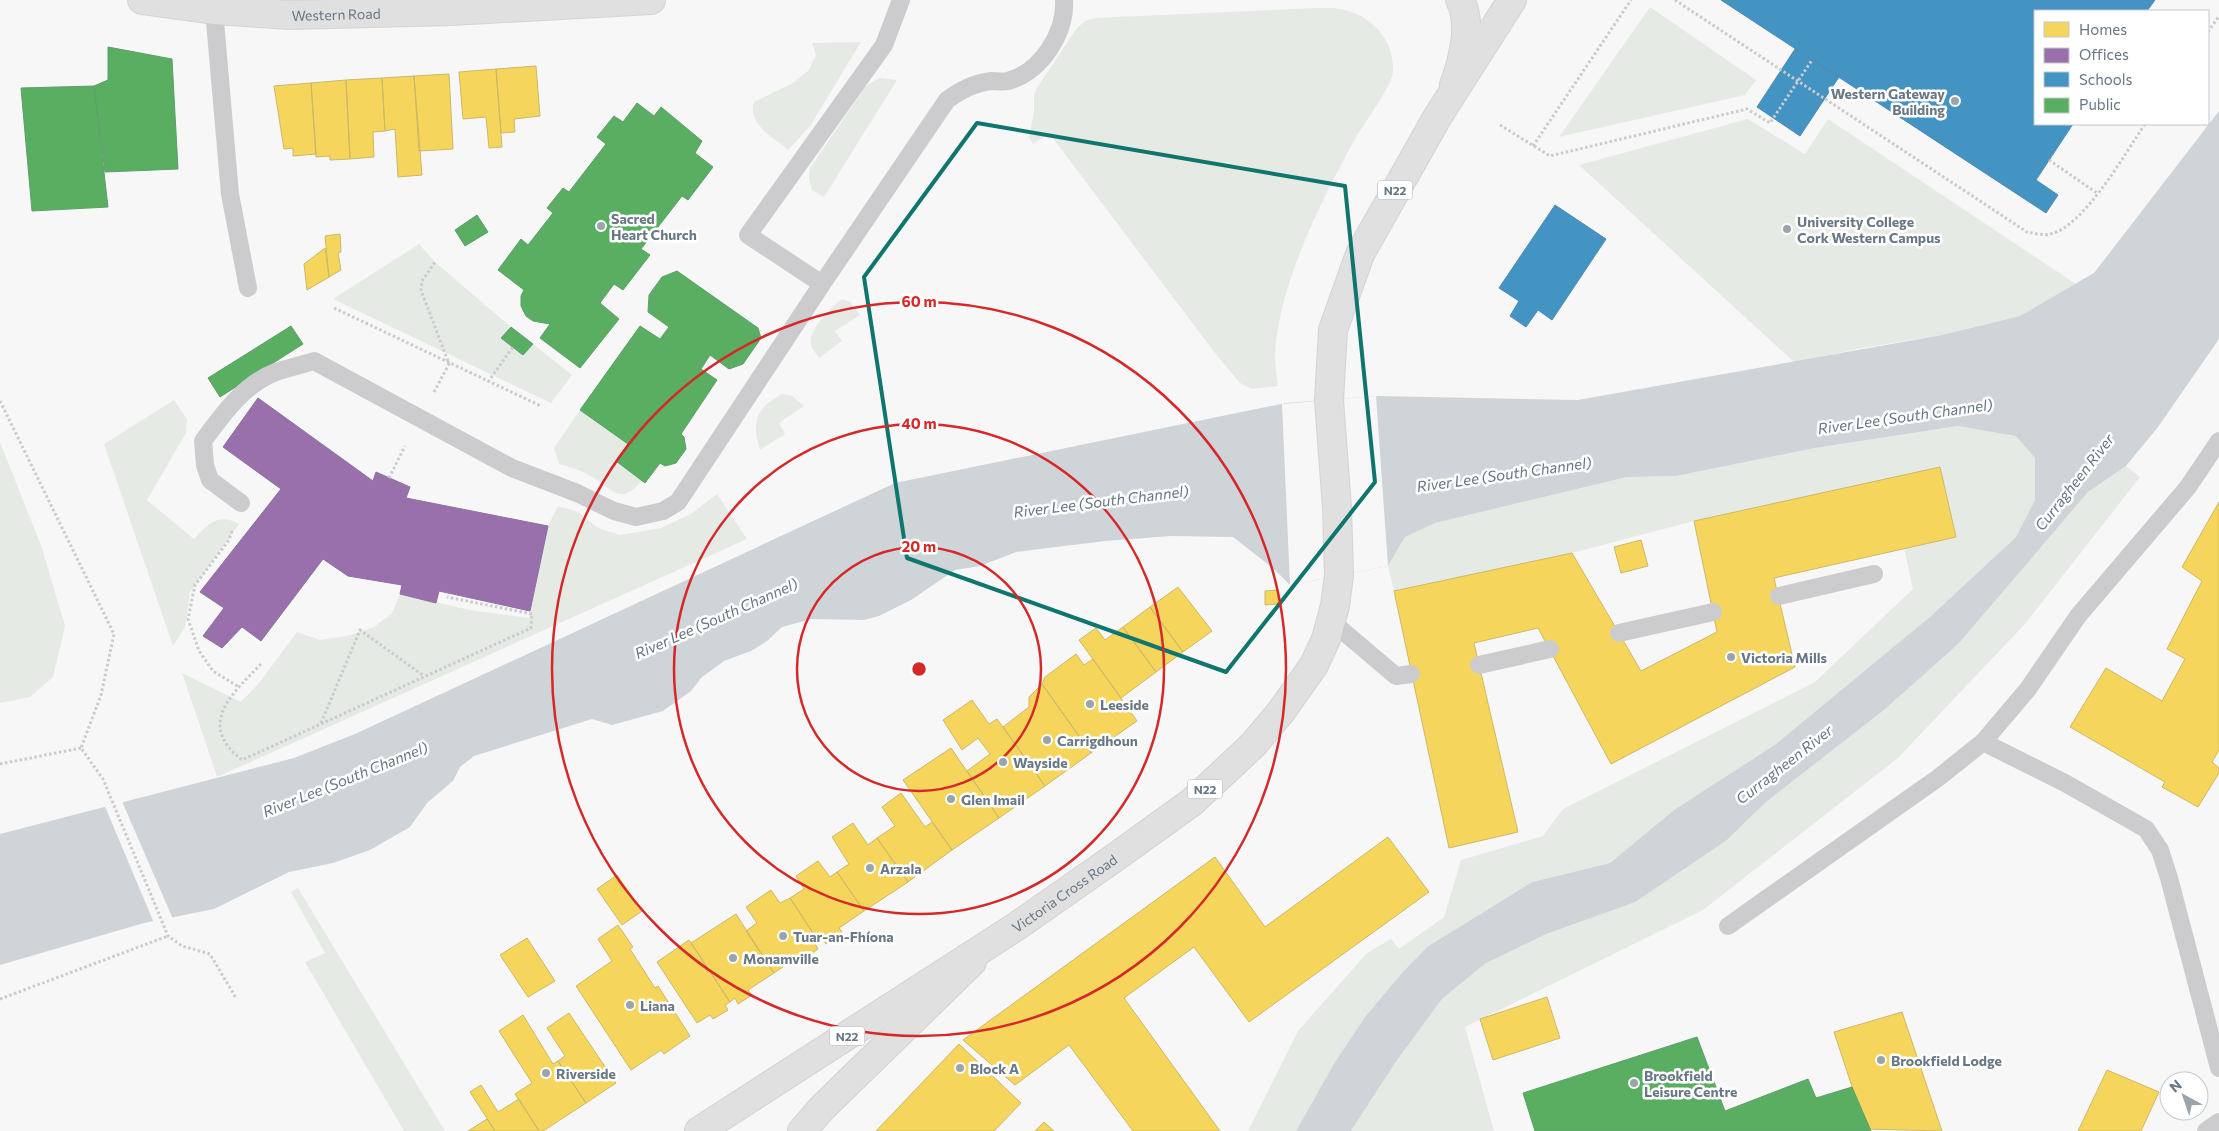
<svg xmlns="http://www.w3.org/2000/svg" width="2219" height="1131" font-family="Commissioner,sans-serif">
  <style>
    .green { fill: #e6eae5 }
    .water { fill: #ced4d8 }
    .pier { fill: #f7f7f7 }
    .homes { fill: #f6d55c; stroke: #cbb968 }
    .offices { fill: #9970ab; stroke: #8a72a0 }
    .schools { fill: #4393c3; stroke: #4e8bb0 }
    .public { fill: #5aae61; stroke: #5e9e6c }
    .lines { fill: none; stroke-linecap: round; stroke-linejoin: round }
    .secondary-casing { stroke: #d3d4d5; stroke-width: 30 }
    .trunk-casing { stroke: #d3d3d4; stroke-width: 30 }
    .path { stroke: #cacbcc; stroke-width: 3; stroke-dasharray: 2.5 2.5; stroke-linecap: butt }
    .service { stroke: #ccccce; stroke-width: 18 }
    .secondary { stroke: #e0e0e1; stroke-width: 28 }
    .trunk { stroke: #e0e0e1; stroke-width: 28 }
    .marked { fill: none; stroke: #0f766e; stroke-width: 4; stroke-linejoin: round }
    .ring { fill: none; stroke: #d62828; stroke-width: 2.5 }
    .poi-dot { fill: #9aa4ad; stroke: #fff; stroke-width: 2 }
    .labels { text-anchor: middle; dominant-baseline: central; stroke-width: 5; stroke-linejoin: round; paint-order: stroke }
    .shield { fill: #fff; stroke: #95a0aa; stroke-width: 1 }
    .shield-label { font-size: 12px; font-weight: bold; fill: #687785 }
    .street-label { font-size: 14px; fill: #687785; stroke: #fff }
    .poi-label { font-size: 14px; font-weight: bold; fill: #687785; stroke: #fff; text-anchor: start }
    .water-label { font-size: 15px; font-style: italic; fill: #647781; stroke: #fff }
    .centre { fill: #d62828; stroke: #fff; stroke-width: 2.5 }
    .ring-label { font-size: 15px; text-anchor: middle; font-weight: bold; fill: #d62828; stroke: #fff; stroke-width: 5; stroke-linejoin: round; paint-order: stroke }
  </style>
  <rect width="100%" height="100%" fill="#f7f7f7"/>
  <path class="green" d="M 1650,7 L 1756,80 L 1745,95 L 1559,137 Z
    M 1317,8 C 1324,8 1332,7 1340,9 C 1371,14 1395,40 1393,72 C 1393,84 1364,124 1356,137 C 1322,199 1278,285 1275,356 C 1275,366 1277,376 1278,386 L 1252,389 L 1240,383 L 1215,353 L 1049,133 L 1033,144 L 1029,137 L 1034,112 L 1034,95 L 1038,86 L 1077,28 L 1085,21 L 1095,18 Z
    M 861,42 L 811,125 L 788,150 C 774,138 747,124 754,102 L 791,84 L 809,70 L 816,55 L 812,43 Z
    M 879,78 L 897,80 L 824,197 L 812,190 L 809,178 L 810,168 L 866,86 Z
    M 1748,119 L 1805,154 L 1828,119 L 2076,284 L 2020,316 L 1942,335 L 1868,347 L 1794,362 L 1579,165 Z
    M 419,244 L 435,262 L 511,327 L 502,338 L 523,355 L 533,344 L 572,375 L 551,403 L 333,299 Z
    M 842,299 L 850,302 L 860,315 L 835,331 L 842,341 L 819,358 C 817,355 814,351 812,348 C 805,331 831,308 842,299 Z
    M 782,394 L 792,396 L 804,406 L 779,423 L 785,434 L 760,450 C 751,421 756,408 782,394 Z
    M 174,400 L 187,419 L 186,433 L 147,500 L 194,539 C 209,523 218,513 239,524 L 190,592 L 185,627 L 173,646 L 104,444 Z
    M 580,410 L 628,444 L 616,461 L 642,480 C 620,509 610,486 589,475 C 580,470 569,467 559,464 L 554,448 Z
    M 1958,426 L 2016,435 L 2035,458 L 2035,500 L 2016,537 L 1931,616 L 1776,744 L 1674,810 L 1610,863 L 1532,882 L 1427,947 L 1402,973 L 1365,1017 L 1335,1062 L 1296,1131 L 1248,1131 L 1298,1031 L 1367,953 L 1391,939 L 1399,949 L 1444,917 L 1461,860 L 1543,836 L 1563,809 L 1815,682 L 1913,589 L 1904,548 L 1956,536 L 1939,467 L 1694,521 L 1572,553 L 1394,591 L 1388,566 L 1405,537 L 1435,523 L 1627,477 L 1676,476 L 1815,448 Z
    M 0,442 L 42,548 L 65,626 L 53,677 L 30,697 L 0,703 Z
    M 2126,466 L 2140,477 L 2025,624 L 1898,758 L 1703,910 L 1465,1027 L 1494,1131 L 1351,1131 L 1395,1063 L 1442,999 L 1486,963 L 1727,840 L 1766,802 L 1884,710 L 1957,644 L 2088,492 Z
    M 717,494 L 747,539 L 217,777 L 182,673 L 241,702 L 259,683 L 297,632 L 320,640 L 347,636 L 374,627 L 392,613 L 400,594 L 470,610 L 529,618 L 548,526 L 558,506 L 578,512 L 598,528 L 620,535 L 661,528 L 691,514 Z
    M 298,888 L 445,1131 L 404,1131 L 305,962 L 325,953 L 291,892 Z"/>
  <path class="water" d="M 2219,111 L 2219,339 L 2158,427 L 2126,466 L 2088,492 L 1958,644 L 1884,710 L 1766,802 L 1727,840 L 1635,902 L 1546,934 L 1486,963 L 1442,999 L 1395,1063 L 1351,1131 L 1296,1131 L 1335,1062 L 1365,1017 L 1402,973 L 1427,947 L 1532,882 L 1610,863 L 1674,810 L 1776,744 L 1931,616 L 2016,537 L 2035,500 L 2035,458 L 2016,436 L 1958,426 L 1815,448 L 1676,476 L 1627,477 L 1435,523 L 1405,537 L 1388,566 L 1290,585 L 1274,569 L 1233,537 L 1171,536 L 1105,541 L 1016,552 L 980,566 L 955,570 L 911,600 L 879,616 L 864,620 L 811,619 L 782,627 L 767,641 L 751,651 L 724,661 L 702,677 L 691,691 L 663,711 L 612,725 L 592,719 L 474,756 L 460,767 L 453,781 L 427,803 L 410,827 L 370,850 L 333,863 L 289,872 L 214,909 L 144,923 L 0,965 L 0,834 L 294,758 L 355,734 L 895,483 L 1286,403 L 1378,396 L 1578,400 L 1942,335 L 2020,316 L 2094,273 Z"/>
  <path class="pier" d="M 1376,396 L 1388,566 L 1290,585 L 1282,404 Z
    M 121,799 L 173,919 L 154,923 L 104,804 Z"/>
  <path class="homes" d="M 536,66 L 540,116 L 514,119 L 515,132 L 501,133 L 496,69 Z
    M 496,69 L 502,147 L 489,148 L 486,117 L 463,119 L 459,72 Z
    M 449,74 L 453,149 L 419,151 L 414,76 Z
    M 414,76 L 422,175 L 398,177 L 395,129 L 385,131 L 382,78 Z
    M 382,78 L 385,131 L 373,132 L 374,157 L 350,159 L 346,80 Z
    M 346,80 L 350,159 L 330,160 L 330,156 L 316,157 L 311,83 Z
    M 311,83 L 316,154 L 293,156 L 293,148 L 284,149 L 274,86 Z
    M 340,234 L 341,252 L 338,253 L 341,270 L 329,277 L 325,236 Z
    M 325,248 L 329,277 L 307,290 L 304,264 Z
    M 1940,467 L 1956,537 L 1774,578 L 1795,667 L 1611,764 L 1538,628 L 1474,643 L 1518,832 L 1449,848 L 1394,591 L 1572,553 L 1641,671 L 1717,632 L 1694,521 Z
    M 2219,502 L 2219,750 L 2212,762 L 2219,768 L 2219,773 L 2198,807 L 2162,787 L 2165,782 L 2070,727 L 2106,668 L 2162,701 L 2185,659 L 2167,649 L 2202,581 L 2182,567 Z
    M 1641,540 L 1648,566 L 1621,573 L 1614,547 Z
    M 1178,587 L 1212,631 L 1183,652 L 1150,607 Z
    M 1278,590 L 1278,604 L 1265,605 L 1265,591 Z
    M 1150,607 L 1183,652 L 1156,672 L 1123,627 Z
    M 1123,627 L 1156,672 L 1121,698 L 1079,640 L 1096,628 L 1105,640 Z
    M 1076,654 L 1084,665 L 1093,659 L 1137,721 L 1091,753 L 1042,684 L 1045,677 Z
    M 1042,684 L 1091,753 L 1045,786 L 1003,727 L 1029,707 L 1029,697 Z
    M 972,700 L 989,724 L 997,719 L 1045,786 L 999,818 L 967,771 L 990,754 L 978,738 L 962,750 L 943,720 Z
    M 951,748 L 999,818 L 952,850 L 903,780 Z
    M 901,793 L 925,827 L 932,822 L 952,850 L 908,882 L 877,838 L 895,826 L 882,807 Z
    M 853,823 L 868,845 L 877,838 L 908,882 L 864,911 L 837,872 L 849,864 L 832,837 Z
    M 1388,837 L 1429,892 L 1249,1022 L 1194,947 L 1124,998 L 1220,1131 L 1133,1131 L 1069,1045 L 1015,1085 L 963,1040 L 1215,857 L 1265,927 Z
    M 818,861 L 830,877 L 837,872 L 864,911 L 839,928 L 842,932 L 826,944 L 822,939 L 819,942 L 790,898 L 804,889 L 796,876 Z
    M 617,875 L 642,911 L 622,925 L 597,889 Z
    M 771,890 L 780,903 L 790,898 L 819,942 L 815,944 L 818,949 L 805,958 L 802,954 L 774,973 L 746,931 L 757,923 L 746,907 Z
    M 736,914 L 774,973 L 748,990 L 752,995 L 738,1004 L 735,998 L 730,1002 L 691,943 Z
    M 618,925 L 633,947 L 630,949 L 655,988 L 658,986 L 690,1036 L 664,1054 L 661,1050 L 631,1070 L 576,986 L 612,961 L 598,939 Z
    M 527,938 L 555,981 L 528,997 L 500,955 Z
    M 689,940 L 730,1002 L 725,1005 L 728,1010 L 713,1019 L 710,1015 L 697,1023 L 657,962 Z
    M 1547,997 L 1560,1038 L 1493,1060 L 1480,1019 Z
    M 1902,1012 L 1942,1131 L 1866,1129 L 1834,1032 Z
    M 569,1013 L 616,1083 L 586,1103 L 558,1061 L 565,1056 L 547,1028 Z
    M 523,1015 L 553,1064 L 558,1061 L 586,1103 L 543,1131 L 539,1131 L 515,1094 L 532,1083 L 499,1031 Z
    M 959,1044 L 1021,1103 L 994,1131 L 876,1131 Z
    M 2107,1070 L 2159,1092 L 2141,1131 L 2078,1131 Z
    M 481,1085 L 498,1112 L 519,1099 L 539,1131 L 495,1131 L 470,1092 Z
    M 487,1119 L 495,1131 L 468,1131 Z
    M 1044,1122 L 1054,1131 L 1035,1131 Z"/>
  <path class="offices" d="M 258,398 L 373,481 L 376,472 L 410,487 L 406,498 L 548,526 L 530,611 L 439,591 L 436,603 L 400,594 L 402,585 L 348,576 L 323,559 L 261,641 L 242,627 L 222,648 L 203,636 L 224,608 L 200,592 L 281,489 L 223,447 Z"/>
  <path class="schools" d="M 1721,0 L 2155,0 L 2147,11 L 2035,11 L 2035,124 L 2073,124 L 2036,180 L 2058,195 L 2046,213 Z
    M 1795,49 L 1839,77 L 1800,136 L 1757,107 Z
    M 1555,205 L 1606,239 L 1552,320 L 1538,310 L 1526,327 L 1510,316 L 1519,301 L 1499,288 Z"/>
  <path class="public" d="M 108,47 L 172,59 L 178,169 L 105,172 L 94,86 L 108,80 Z
    M 94,86 L 108,207 L 32,211 L 21,88 Z
    M 637,103 L 654,116 L 661,107 L 702,141 L 695,153 L 713,167 L 688,200 L 682,196 L 641,249 L 650,255 L 623,290 L 614,284 L 600,303 L 619,319 L 580,368 L 540,338 L 550,324 L 533,321 L 526,316 L 521,306 L 521,296 L 524,290 L 498,270 L 521,239 L 528,245 L 553,213 L 547,208 L 563,188 L 569,192 L 606,144 L 597,137 L 614,116 L 623,122 Z
    M 477,215 L 488,232 L 465,246 L 455,230 Z
    M 677,271 L 758,328 L 761,338 L 743,364 L 729,369 L 710,355 L 701,369 L 717,380 L 681,434 L 684,437 L 686,449 L 676,463 L 665,466 L 660,463 L 645,483 L 616,461 L 628,444 L 580,410 L 640,326 L 660,339 L 669,327 L 648,312 L 649,295 L 662,277 Z
    M 291,326 L 303,344 L 220,397 L 208,378 Z
    M 511,327 L 533,344 L 523,355 L 501,338 Z
    M 1697,1037 L 1725,1111 L 1808,1079 L 1816,1098 L 1852,1087 L 1871,1131 L 1535,1131 L 1523,1093 Z"/>
  <g class="lines">
    <g class="secondary-casing">
      <g id="secondary">
        <path id="s1" d="M 142,0 L 214,10 L 290,15 L 451,11 L 651,0"/>
        <path d="M 1454,85 C 1463,60 1473,25 1460,0"/>
        <path d="M 802,1131 L 822,1108 L 972,962"/>
      </g>
    </g>
    <g class="trunk-casing">
      <g id="trunk">
        <path id="s2" d="M 699,1131 L 1017,926 L 1117,856 L 1192,802 L 1253,745 L 1280,713 L 1314,665 L 1326,639 L 1335,606 L 1339,575 L 1337,508 L 1329,400 L 1333,330 L 1360,254 L 1438,116 L 1512,0"/>
      </g>
    </g>
    <path class="path" d="M 1675,0 L 2027,232 C 2034,233 2044,236 2050,234 C 2083,228 2126,152 2145,124
      M 2208,32 L 2219,16
      M 1500,125 L 1550,156 L 1747,109 L 1770,123 L 1812,60
      M 1533,146 L 1631,0
      M 2049,160 L 2097,193
      M 334,308 L 541,406
      M 488,382 L 513,347
      M 434,392 L 449,364 L 421,290 L 422,281 L 435,262
      M 0,401 L 114,634 L 101,695 L 81,748 L 103,779 L 168,936 L 182,946 L 210,954 L 236,998
      M 389,478 L 405,446
      M 232,531 L 229,540 L 195,585 L 188,619 L 199,651 L 213,671 L 239,687
      M 261,664 C 232,694 196,724 242,760 L 531,628 L 532,614 L 447,597
      M 321,723 L 360,630 L 424,676
      M 0,764 L 81,748
      M 0,999 L 168,936"/>
    <path class="service" d="M 901,0 L 884,45 L 748,235 L 822,284 L 947,100 C 961,90 974,83 992,81 C 997,81 1003,82 1008,81 C 1041,72 1066,33 1064,0
      M 214,10 L 230,194 L 248,288
      M 241,503 L 210,480 L 205,465 L 203,441 C 223,414 244,384 276,372 C 288,368 301,365 314,361 L 512,468 L 577,493 L 614,511 L 636,517 L 663,511 L 678,502 L 822,284
      M 1779,596 L 1874,574
      M 1331,621 L 1396,676 L 1411,674
      M 1619,633 L 1713,612
      M 1479,665 L 1550,649
      M 1983,742 L 2028,689 L 2078,616 L 2188,487 L 2219,441
      M 1728,926 L 1938,778 L 1983,742 L 2065,783 L 2146,829 L 2160,850 L 2169,878 L 2219,1068
      M 2206,1131 L 2219,1122"/>
    <use href="#secondary" class="secondary"/>
    <use href="#trunk" class="trunk"/>
  </g>
  <path class="marked" d="M 977,123 L 1345,186 L 1375,482 L 1226,672 L 907,558 L 864,277 Z"/>
  <g class="ring">
    <circle cx="919" cy="669" r="122"/>
    <circle cx="919" cy="669" r="245"/>
    <circle cx="919" cy="669" r="367"/>
  </g>
  <g class="poi-dot">
    <circle cx="1955" cy="101" r="5"/>
    <circle cx="601" cy="226" r="5"/>
    <circle cx="1787" cy="229" r="5"/>
    <circle cx="1731" cy="657" r="5"/>
    <circle cx="1090" cy="704" r="5"/>
    <circle cx="1047" cy="740" r="5"/>
    <circle cx="1003" cy="762" r="5"/>
    <circle cx="951" cy="799" r="5"/>
    <circle cx="870" cy="868" r="5"/>
    <circle cx="783" cy="936" r="5"/>
    <circle cx="733" cy="958" r="5"/>
    <circle cx="630" cy="1005" r="5"/>
    <circle cx="1881" cy="1060" r="5"/>
    <circle cx="960" cy="1068" r="5"/>
    <circle cx="546" cy="1073" r="5"/>
    <circle cx="1634" cy="1083" r="5"/>
  </g>
  <g class="labels">
    <g class="shield">
      <rect x="1377.5" y="180.5" width="35" height="19" rx="4"/>
      <rect x="1187.5" y="779.5" width="35" height="19" rx="4"/>
      <rect x="829.5" y="1026.5" width="35" height="19" rx="4"/>
    </g>
    <g class="shield-label">
      <text x="1395" y="190">N22</text>
      <text x="1205" y="789">N22</text>
      <text x="847" y="1036">N22</text>
    </g>
    <g class="street-label">
      <text stroke="none"><textPath href="#s1" startOffset="195">Western Road</textPath></text>
      <text stroke="none"><textPath href="#s2" startOffset="436">Victoria Cross Road</textPath></text>
    </g>
    <g class="poi-label">
      <text x="1945" y="93" text-anchor="end">Western Gateway<tspan x="1945" dy="16">Building</tspan></text>
      <text x="611" y="218">Sacred<tspan x="611" dy="16">Heart Church</tspan></text>
      <text x="1797" y="221">University College<tspan x="1797" dy="16">Cork Western Campus</tspan></text>
      <text x="1741" y="657">Victoria Mills</text>
      <text x="1100" y="704">Leeside</text>
      <text x="1057" y="740">Carrigdhoun</text>
      <text x="1013" y="762">Wayside</text>
      <text x="961" y="799">Glen Imail</text>
      <text x="880" y="868">Arzala</text>
      <text x="793" y="936">Tuar-an-Fhíona</text>
      <text x="743" y="958">Monamville</text>
      <text x="640" y="1005">Liana</text>
      <text x="1891" y="1060">Brookfield Lodge</text>
      <text x="970" y="1068">Block A</text>
      <text x="556" y="1073">Riverside</text>
      <text x="1644" y="1075">Brookfield<tspan x="1644" dy="16">Leisure Centre</tspan></text>
    </g>
    <g class="water-label">
      <text transform="translate(1905 416) rotate(-8)">River Lee (South Channel)</text>
      <text transform="translate(1504 474) rotate(-8)">River Lee (South Channel)</text>
      <text transform="translate(2074 482) rotate(-52)">Curragheen River</text>
      <text transform="translate(1101 501) rotate(-7)">River Lee (South Channel)</text>
      <text transform="translate(716 618) rotate(-24)">River Lee (South Channel)</text>
      <text transform="translate(1784 764) rotate(-38)">Curragheen River</text>
      <text transform="translate(345 779) rotate(-22)">River Lee (South Channel)</text>
    </g>
  </g>
  <circle cx="919" cy="669" r="8" class="centre"/>
  <g class="ring-label">
    <text x="919" y="307">60 m</text>
    <text x="919" y="429">40 m</text>
    <text x="919" y="552">20 m</text>
  </g>
  <rect x="2034" y="10" width="175" height="115" fill="#ffffff" stroke="#c3c9ce"/>
  <rect x="2044" y="22" width="25" height="15" fill="#f6d55c" stroke="#c3c9ce"/>
  <text x="2079" y="35" font-size="15" fill="#687785">Homes</text>
  <rect x="2044" y="48" width="25" height="15" fill="#9970ab" stroke="#c3c9ce"/>
  <text x="2079" y="60" font-size="15" fill="#687785">Offices</text>
  <rect x="2044" y="72" width="25" height="15" fill="#4393c3" stroke="#c3c9ce"/>
  <text x="2079" y="85" font-size="15" fill="#687785">Schools</text>
  <rect x="2044" y="98" width="25" height="15" fill="#5aae61" stroke="#c3c9ce"/>
  <text x="2079" y="110" font-size="15" fill="#687785">Public</text>
  <g transform="translate(2184 1096) rotate(320)"><circle r="24" fill="#ffffff" stroke="#c3c9ce"/>
  <path d="M0-4L9 19L0 12L-9 19Z" fill="#9aa4ad"/>
  <text y="-8" font-size="14" font-weight="bold" text-anchor="middle" fill="#687785">N</text>
  </g>
</svg>
